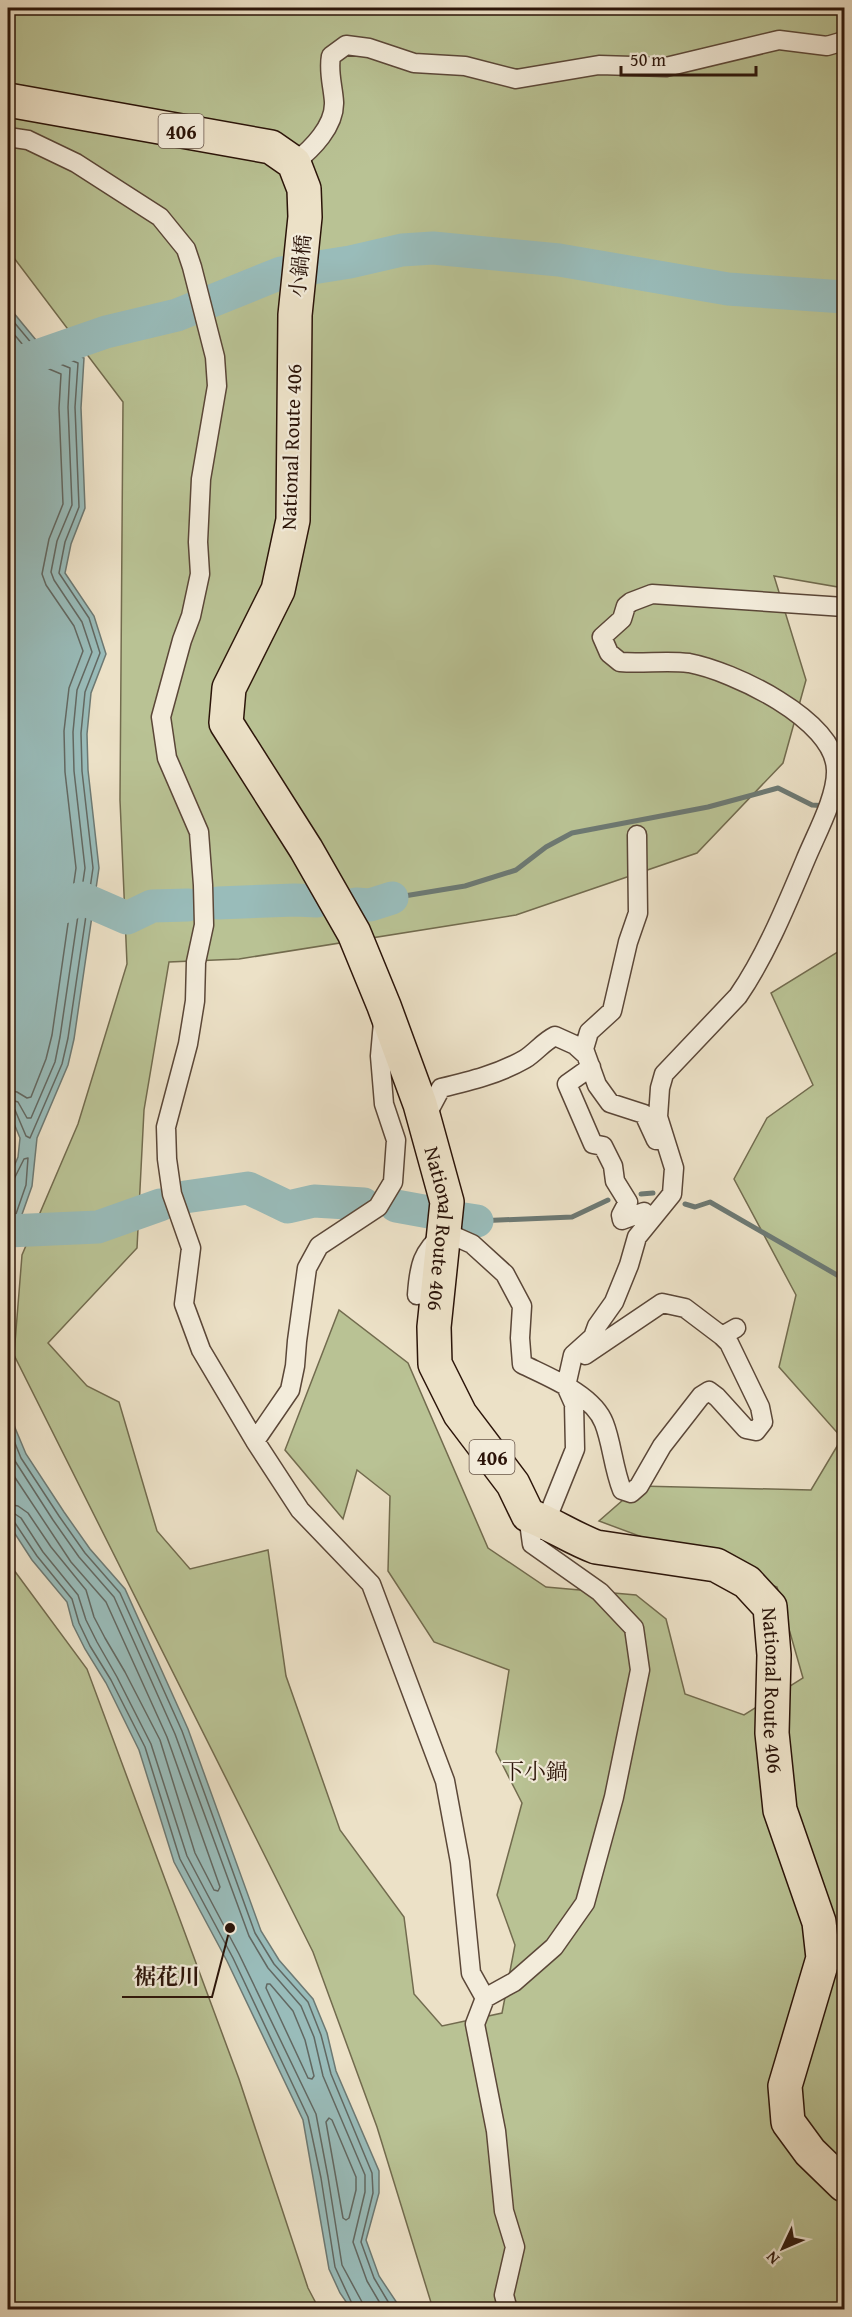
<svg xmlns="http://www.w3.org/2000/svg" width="852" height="2317" font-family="'Gentium Book Plus','Noto Serif JP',serif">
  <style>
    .green { fill: #b9c294; stroke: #726b4e; stroke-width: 1.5 }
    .water { fill: #99bcba; stroke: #6d7973; stroke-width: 1.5 }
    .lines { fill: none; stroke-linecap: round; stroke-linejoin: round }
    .shore { stroke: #626862; stroke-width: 1.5 }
    .stream { stroke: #6d7973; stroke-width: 5 }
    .river { stroke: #99bcba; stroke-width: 33 }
    .street-casing { stroke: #5b4738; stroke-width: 21 }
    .highway-casing { stroke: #2b1409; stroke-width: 36 }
    .street { stroke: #f3ecdb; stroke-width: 18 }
    .highway { stroke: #ece1c7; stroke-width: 33 }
    .labels { text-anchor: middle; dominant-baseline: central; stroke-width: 4.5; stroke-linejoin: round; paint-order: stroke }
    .shield { fill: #f3ecdb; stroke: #675548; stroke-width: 1.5 }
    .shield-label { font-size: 20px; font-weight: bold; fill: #2b1409 }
    .street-label { font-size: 21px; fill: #2b1409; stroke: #f3ecdb }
    .neighbourhood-label { font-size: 22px; fill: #2b1409; stroke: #f3ecdb }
    .leader { fill: none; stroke: #2b1409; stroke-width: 2 }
    .callout-dot { fill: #2b1409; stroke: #f3ecdb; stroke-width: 2 }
    .callout-label { font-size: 22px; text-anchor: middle; font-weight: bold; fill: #2b1409; stroke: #f3ecdb; stroke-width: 4.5; stroke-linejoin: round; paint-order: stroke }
  </style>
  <rect width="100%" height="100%" fill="#ece1c7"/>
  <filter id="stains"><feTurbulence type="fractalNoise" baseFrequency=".00333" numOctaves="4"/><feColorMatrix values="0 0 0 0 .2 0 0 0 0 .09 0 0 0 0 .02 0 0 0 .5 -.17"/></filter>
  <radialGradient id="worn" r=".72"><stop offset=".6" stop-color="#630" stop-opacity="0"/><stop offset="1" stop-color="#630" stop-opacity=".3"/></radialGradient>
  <path class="green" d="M 8,8 L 844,8 L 844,588 L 774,576 L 806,680 L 783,763 L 697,853 L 516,915 L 239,959 L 169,962 L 144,1110 L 137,1248 L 48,1343 L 87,1386 L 119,1402 L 157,1531 L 190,1569 L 268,1550 L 286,1676 L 340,1830 L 404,1917 L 414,1994 L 442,2026 L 502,2013 L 515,1945 L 497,1895 L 522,1803 L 496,1752 L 509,1670 L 434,1642 L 388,1571 L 390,1496 L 357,1470 L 343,1519 L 285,1450 L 339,1310 L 408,1363 L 488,1548 L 546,1587 L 636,1595 L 666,1619 L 685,1694 L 744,1715 L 803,1678 L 777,1587 L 599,1521 L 639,1486 L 811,1490 L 842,1438 L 779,1367 L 796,1295 L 734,1179 L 767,1118 L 813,1085 L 771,993 L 844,948 L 844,2309 L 433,2309 L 377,2127 L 313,1952 L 14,1355 L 22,1255 L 78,1124 L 127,964 L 120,800 L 123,402 L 8,250 Z
    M 8,1562 L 87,1669 L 239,2079 L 308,2288 L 319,2309 L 8,2309 Z"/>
  <path class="water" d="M 8,306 L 36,340 L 84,358 L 81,408 L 85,508 L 71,544 L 65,573 L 94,616 L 106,654 L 91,693 L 87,734 L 88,770 L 99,868 L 74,1039 L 68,1065 L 37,1138 L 32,1186 L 8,1254 L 8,1180 L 18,1157 L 20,1138 L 8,1109 Z
    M 8,1411 L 26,1454 L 64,1512 L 90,1549 L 125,1589 L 188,1729 L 261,1931 L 279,1960 L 313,1999 L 327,2033 L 336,2071 L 379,2171 L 379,2193 L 366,2240 L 379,2276 L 401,2309 L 351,2309 L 340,2293 L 329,2269 L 303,2120 L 227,1961 L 174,1862 L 139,1750 L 106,1683 L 85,1649 L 73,1625 L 67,1602 L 32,1560 L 8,1523 Z"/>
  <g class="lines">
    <path class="shore" d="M 8,315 L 33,345 L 78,363 L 75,407 L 79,507 L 65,542 L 59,573 L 89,618 L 100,653 L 85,692 L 81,733 L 82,771 L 93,868 L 68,1038 L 62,1064 L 30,1138 L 26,1136 L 15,1110 L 8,1107
      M 8,327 L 28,351 L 70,368 L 68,407 L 72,505 L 57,541 L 51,572 L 54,580 L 82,622 L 92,652 L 77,690 L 73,732 L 74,771 L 85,868 L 60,1037 L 55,1062 L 31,1118 L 27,1118 L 18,1102 L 8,1099
      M 8,341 L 23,358 L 61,374 L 59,408 L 63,504 L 49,539 L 42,574 L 46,585 L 74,626 L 83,651 L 69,688 L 64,731 L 65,772 L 76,868 L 52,1035 L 46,1059 L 31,1097 L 27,1098 L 17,1092 L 8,1090
      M 8,1181 L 14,1179 L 24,1159 L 28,1158 L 26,1185 L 8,1237
      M 8,1426 L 21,1458 L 59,1516 L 85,1553 L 120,1593 L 182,1731 L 255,1933 L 274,1964 L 308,2002 L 321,2035 L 331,2074 L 372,2173 L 373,2193 L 361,2242 L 374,2278 L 393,2310
      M 8,1445 L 15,1461 L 53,1520 L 79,1557 L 114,1597 L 175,1734 L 249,1936 L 268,1968 L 301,2006 L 314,2037 L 323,2076 L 365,2175 L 365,2192 L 353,2242 L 367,2281 L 384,2310
      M 8,1467 L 71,1562 L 106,1602 L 167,1737 L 220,1887 L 218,1891 L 214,1890 L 195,1853 L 160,1740 L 125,1672 L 105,1638 L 94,1617 L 86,1590 L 51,1547 L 28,1513 L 18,1506 L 8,1504
      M 8,1513 L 15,1514 L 21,1518 L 43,1552 L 78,1595 L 86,1620 L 97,1642 L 117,1677 L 151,1744 L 187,1856 L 239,1954 L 316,2114 L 328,2177 L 342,2265 L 362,2302 L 363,2310
      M 8,1521 L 15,1523 L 37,1556 L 72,1599 L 79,1623 L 90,1646 L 111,1680 L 145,1747 L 180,1859 L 233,1958 L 308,2117 L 321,2178 L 335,2267 L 355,2310
      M 267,1984 L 270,1984 L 293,2011 L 305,2040 L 314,2076 L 312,2079 L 308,2078 L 266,1988 Z
      M 329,2118 L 332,2120 L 356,2177 L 356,2190 L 349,2218 L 346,2220 L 343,2218 L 326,2122 Z"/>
    <path class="stream" d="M 392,898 L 465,886 L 516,870 L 546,847 L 572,833 L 708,807 L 778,788 L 812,805 L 844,807
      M 641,1194 L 653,1193
      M 685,1204 L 695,1207 L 710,1202 L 844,1279
      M 477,1221 L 572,1217 L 608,1200"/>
    <path class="river" d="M 8,366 L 106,332 L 177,315 L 281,273 L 350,262 L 402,250 L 433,248 L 559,260 L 728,289 L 844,297
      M 8,874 L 64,907 L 81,898 L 127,918 L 152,906 L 188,905
      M 218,903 L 295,900 L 317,901
      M 356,904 L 370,905 L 392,898
      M 185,1197 L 248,1188 L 288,1207 L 314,1201 L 364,1204
      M 396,1206 L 429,1212
      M 464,1219 L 477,1221
      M 8,1231 L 98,1227 L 160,1205"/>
    <g class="street-casing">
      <path id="street" d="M 8,137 L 28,140 L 76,163 L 160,217 L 186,249 L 192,267 L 215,357 L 217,386 L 201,479 L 198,542 L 200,574 L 191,616 L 182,640 L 161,717 L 167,758 L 199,832 L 203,885 L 204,925 L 196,962 L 195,1001 L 188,1044 L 166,1127 L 167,1159 L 172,1194 L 191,1248 L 184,1304 L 201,1350 L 255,1441 L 300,1510 L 371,1584 L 445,1781 L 460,1862 L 471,1973 L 485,1998 L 514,1982 L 554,1947 L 585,1903 L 614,1797 L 640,1670 L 634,1628 L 600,1592 L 532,1544 L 528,1515
        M 294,163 C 312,149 335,126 334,102 C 333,86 328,72 331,56 L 346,45 L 369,48 L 414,63 L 465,66 L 516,79 L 599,65 L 666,67 L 779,40 L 827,46 L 844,41
        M 637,835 L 638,913 L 628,942 L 612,1011 L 589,1032 L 584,1049 L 597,1085 L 610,1103 L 644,1114 L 656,1140
        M 591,1067 L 567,1084 L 593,1144 L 603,1146 L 613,1166 L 615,1181 L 628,1202 L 621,1215 L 622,1220 L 644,1212 L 648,1223
        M 425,1118 L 441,1088 C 470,1081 499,1074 525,1059 C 536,1052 543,1042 555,1036 L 575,1045 L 586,1055
        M 417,1295 C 419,1265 422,1252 445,1232 L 472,1244 L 505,1274 L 522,1306 L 520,1338 L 522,1364 C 548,1377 593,1394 604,1423 C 612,1443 613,1467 622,1490 L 631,1493 L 639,1486 L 662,1446 L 701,1396 L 709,1391 L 717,1397 L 746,1429 L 756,1431 L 763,1422 L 760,1407 L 729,1343 L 722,1336 L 736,1328
        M 585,1355 L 662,1303 L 685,1308 L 722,1336
        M 255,1441 L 290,1390 L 295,1366 L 297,1341 L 307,1268 L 319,1246 L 378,1207 L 393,1182 L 396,1140 L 384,1104 L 380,1056 L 383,1022
        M 546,1521 L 575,1449 L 574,1404 L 566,1386 L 573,1355 L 593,1337 L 597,1326 L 614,1302 L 629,1265 L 637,1237 L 672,1194 L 674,1168 L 658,1117 L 660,1088 L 664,1074 L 738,996 C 766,955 786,906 805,861 C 815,836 837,797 836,770 C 835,719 732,671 689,663 C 666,660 643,664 620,662 L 609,653 L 602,637 L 622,619 L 626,606 L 631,602 L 652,594 L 844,607
        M 485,1998 L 475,2024 L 496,2131 L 504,2211 L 515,2247 L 504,2295 L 508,2310"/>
    </g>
    <g class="highway-casing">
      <g id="highway">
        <path id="s1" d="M 8,100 L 271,147 L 294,163 L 304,189 L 305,217 L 295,315 L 293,520 L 278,590 L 229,688 L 226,723 L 306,849 L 354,933 L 384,1006 L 420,1104 L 447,1202 L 434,1327 L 435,1364 L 460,1414 L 513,1484 L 528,1515 C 552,1524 572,1538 596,1547 L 716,1565 L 747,1582 L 770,1607 L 774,1655 L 772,1733 L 780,1810 L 819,1922 L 823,1958 L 785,2086 L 788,2122 L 810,2152 L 844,2185"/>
      </g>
    </g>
    <use href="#street" class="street"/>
    <use href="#highway" class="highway"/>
  </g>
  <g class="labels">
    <g class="shield">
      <rect x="158.5" y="114" width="45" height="34" rx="4.5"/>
      <rect x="469.5" y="1440" width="45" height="34" rx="4.5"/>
    </g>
    <g class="shield-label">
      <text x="181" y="131">406</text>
      <text x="492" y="1457">406</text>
    </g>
    <g class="street-label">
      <text transform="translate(300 266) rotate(-84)">小鍋橋</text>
      <text transform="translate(291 447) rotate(-88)">National Route 406</text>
      <text stroke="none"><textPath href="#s1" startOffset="1428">National Route 406</textPath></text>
      <text stroke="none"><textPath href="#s1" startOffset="2092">National Route 406</textPath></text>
    </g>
    <g class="neighbourhood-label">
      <text x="535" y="1771">下小鍋</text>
    </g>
  </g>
  <path class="leader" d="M230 1928L212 1997H122"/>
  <circle class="callout-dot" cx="230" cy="1928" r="6"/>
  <g class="callout-label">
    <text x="167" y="1984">裾花川</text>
  </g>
  <rect width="852" height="2317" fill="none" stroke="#ece1c7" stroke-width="30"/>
  <rect x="9" y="9" width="834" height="2299" fill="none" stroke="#2b1409" stroke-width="3"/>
  <rect x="15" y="15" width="822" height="2287" fill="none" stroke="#2b1409" stroke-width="1.5"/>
  <g transform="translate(783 2248) rotate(226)" stroke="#f3ecdb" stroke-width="4.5" paint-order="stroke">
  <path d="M0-4.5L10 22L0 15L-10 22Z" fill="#2b1409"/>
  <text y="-9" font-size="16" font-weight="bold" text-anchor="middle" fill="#2b1409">N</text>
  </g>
  <path d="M621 66v9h135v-9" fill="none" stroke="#2b1409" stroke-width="3"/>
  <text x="630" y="66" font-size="18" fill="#2b1409" stroke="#f3ecdb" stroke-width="4.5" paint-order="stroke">50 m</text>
  <rect width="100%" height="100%" filter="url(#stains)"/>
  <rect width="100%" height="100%" fill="url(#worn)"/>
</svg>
